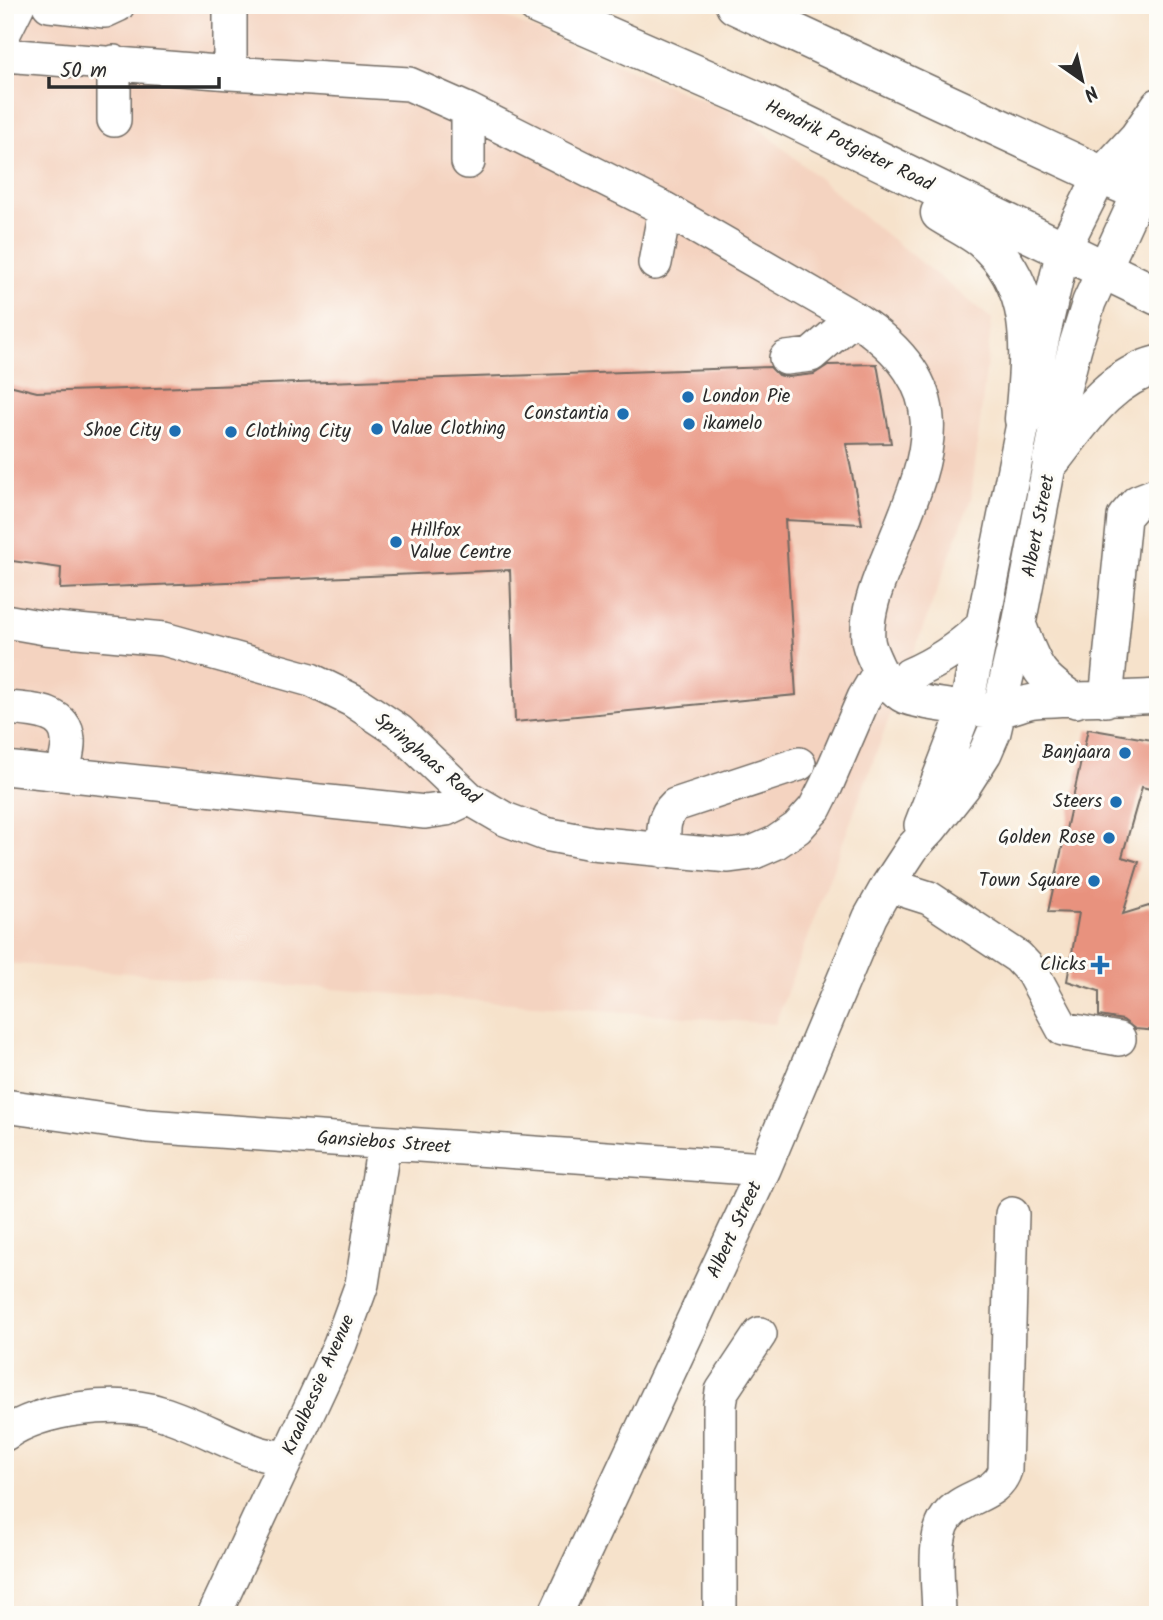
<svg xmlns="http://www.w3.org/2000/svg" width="1163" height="1620" font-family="Kalam,sans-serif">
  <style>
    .built { fill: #f4d3c0 }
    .building { fill: #e8927e }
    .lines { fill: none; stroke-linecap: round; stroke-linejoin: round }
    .minor-casing { stroke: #726b63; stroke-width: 36 }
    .major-casing { stroke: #726b63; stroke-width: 41 }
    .minor { stroke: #fff; stroke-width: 33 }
    .major { stroke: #fff; stroke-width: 38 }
    .poi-dot { fill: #1f6fb2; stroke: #fdfcf7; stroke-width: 2.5 }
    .labels { text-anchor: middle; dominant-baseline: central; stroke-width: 6; stroke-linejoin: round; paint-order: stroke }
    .street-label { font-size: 19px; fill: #2b2b2b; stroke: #fdfcf7 }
    .poi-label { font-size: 19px; fill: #2b2b2b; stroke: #fdfcf7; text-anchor: end }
  </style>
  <rect width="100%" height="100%" fill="#fdfcf7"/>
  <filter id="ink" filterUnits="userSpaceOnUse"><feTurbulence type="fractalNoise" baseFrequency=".0143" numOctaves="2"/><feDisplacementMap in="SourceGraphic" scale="14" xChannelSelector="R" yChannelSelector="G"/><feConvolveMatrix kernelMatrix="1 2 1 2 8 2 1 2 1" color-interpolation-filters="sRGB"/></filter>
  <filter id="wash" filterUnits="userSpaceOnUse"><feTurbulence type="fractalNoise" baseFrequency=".00686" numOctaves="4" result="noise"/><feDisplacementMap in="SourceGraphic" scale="28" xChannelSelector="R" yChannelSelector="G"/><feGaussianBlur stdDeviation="1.57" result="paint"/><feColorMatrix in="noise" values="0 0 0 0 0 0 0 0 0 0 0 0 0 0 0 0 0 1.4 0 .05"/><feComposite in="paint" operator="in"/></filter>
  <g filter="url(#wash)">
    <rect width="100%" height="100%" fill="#f6e2cb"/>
    <path class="built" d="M 5,5 L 476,5 L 750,120 L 869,221 L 992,319 L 971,499 L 775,1024 L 5,963 Z"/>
    <g id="blocks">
      <path class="building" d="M 877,364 L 891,443 L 846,444 L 862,524 L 785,520 L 796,695 L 515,722 L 510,570 L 60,589 L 61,568 L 5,560 L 5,384 L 37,392 L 770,367 L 778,375 L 788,377 L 814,374 L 828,365 Z
        M 1088,729 L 1158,741 L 1158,791 L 1142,787 L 1122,857 L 1139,862 L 1123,914 L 1149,906 L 1158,916 L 1158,1031 L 1135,1029 L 1123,1020 L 1099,1016 L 1099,991 L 1067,981 L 1079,913 L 1048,912 Z"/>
    </g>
  </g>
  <g filter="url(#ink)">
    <use href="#blocks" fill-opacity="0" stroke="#726b63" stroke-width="2"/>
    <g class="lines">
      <g class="minor-casing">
        <path id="minor" d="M 49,5 L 105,11 L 118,5
          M 5,31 L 18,5
          M 5,55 L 230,73 L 409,84 L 468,110 L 665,209 L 854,318 C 966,392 927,461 886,563 C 876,587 866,614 868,640 C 869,649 874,658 877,665 C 881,675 895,693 905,697 C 921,703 982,712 999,710 C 1012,709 1023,702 1035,701 C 1076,698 1117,699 1158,696
          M 114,62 L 114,120
          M 230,73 L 230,5
          M 468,162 L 468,110
          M 655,263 L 665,209
          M 786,358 L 811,355 L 854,318
          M 5,621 L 45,628 L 164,639 L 311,680 L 352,700 L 399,731 L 469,798 L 505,819 L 545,834 L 592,843 L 729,856 L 752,853 L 775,843 L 797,828 L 815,808 L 826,786 L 864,698 L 880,671
          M 1019,624 C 1036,668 1036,674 1076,701
          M 909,675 C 937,663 958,649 980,628
          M 1106,700 L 1124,517 L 1137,502 L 1155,495
          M 5,708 C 28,710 66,709 68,740 C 69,751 64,763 63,774
          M 5,768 L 425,812 L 446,809 L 469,798
          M 921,825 L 966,708 L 1024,419 L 1063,250 L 1101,175 L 1136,137 L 1158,105
          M 664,851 C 664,833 661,818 675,805 L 799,764
          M 888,885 L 929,898 L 1018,957 L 1032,972 L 1063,1029 L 1119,1039
          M 5,1106 L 147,1126 L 764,1169
          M 5,1434 C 42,1408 118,1399 161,1413 C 194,1423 224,1441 256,1452 C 265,1456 277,1456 287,1458
          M 214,1615 L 340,1344 L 362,1284 L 384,1143
          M 555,1615 L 764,1169 L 870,917 L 888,885 L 913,847 L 930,829 L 964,786 L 985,753 L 994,732 L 1019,624 L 1063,393 L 1075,347 L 1089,302 L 1140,191 L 1136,137
          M 720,1615 L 720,1406 L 722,1391 L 760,1334
          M 939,1615 C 939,1589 931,1538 947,1517 C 962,1495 997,1497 1005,1470 L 1012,1214"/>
      </g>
      <g class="major-casing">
        <path id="major" d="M 537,5 L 755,100 L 1158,296
          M 735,5 L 1101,175 L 1158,199
          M 940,213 C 954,222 969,229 982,239 C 1038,286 1030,353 1024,419
          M 1052,459 C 1081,422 1109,377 1158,365"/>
      </g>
      <use href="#minor" class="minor"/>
      <use href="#major" class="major"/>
    </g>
  </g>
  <g class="poi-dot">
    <circle cx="688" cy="397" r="7"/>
    <circle cx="623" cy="414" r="7"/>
    <circle cx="689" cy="424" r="7"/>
    <circle cx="377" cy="429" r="7"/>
    <circle cx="175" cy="431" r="7"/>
    <circle cx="231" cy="432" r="7"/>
    <circle cx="396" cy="542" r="7"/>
    <circle cx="1125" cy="753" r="7"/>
    <circle cx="1116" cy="802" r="7"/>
    <circle cx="1109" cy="838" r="7"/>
    <circle cx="1094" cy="881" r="7"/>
    <path d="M1096.5 954.5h7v7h7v7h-7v7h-7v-7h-7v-7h7z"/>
  </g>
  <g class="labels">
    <g class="street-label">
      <text transform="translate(849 146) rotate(26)">Hendrik Potgieter Road</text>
      <text transform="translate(1039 526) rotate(-79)">Albert Street</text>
      <text transform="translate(427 759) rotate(40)">Springhaas Road</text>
      <text transform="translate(384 1143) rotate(4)">Gansiebos Street</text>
      <text transform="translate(735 1230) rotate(-65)">Albert Street</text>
      <text transform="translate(319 1385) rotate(-66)">Kraalbessie Avenue</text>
    </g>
    <g class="poi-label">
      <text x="702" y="397" text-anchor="start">London Pie</text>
      <text x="609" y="414">Constantia</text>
      <text x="703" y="424" text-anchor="start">ikamelo</text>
      <text x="391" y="429" text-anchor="start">Value Clothing</text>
      <text x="161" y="431">Shoe City</text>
      <text x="245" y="432" text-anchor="start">Clothing City</text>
      <text x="410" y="531" text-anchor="start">Hillfox<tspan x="410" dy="22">Value Centre</tspan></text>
      <text x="1111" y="753">Banjaara</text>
      <text x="1102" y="802">Steers</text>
      <text x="1095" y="838">Golden Rose</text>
      <text x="1080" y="881">Town Square</text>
      <text x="1086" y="965">Clicks</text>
    </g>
  </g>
  <rect width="1163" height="1620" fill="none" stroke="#fdfcf7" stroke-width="28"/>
  <g transform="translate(1082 80) rotate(146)" stroke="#fdfcf7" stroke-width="5" paint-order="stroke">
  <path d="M0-5L12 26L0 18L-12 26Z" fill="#2b2b2b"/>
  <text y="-10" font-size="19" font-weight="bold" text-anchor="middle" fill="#2b2b2b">N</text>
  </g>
  <path d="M49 77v10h170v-10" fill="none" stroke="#2b2b2b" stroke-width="3.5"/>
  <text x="60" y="77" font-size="21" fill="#2b2b2b" stroke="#fdfcf7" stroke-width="5" paint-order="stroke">50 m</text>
</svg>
